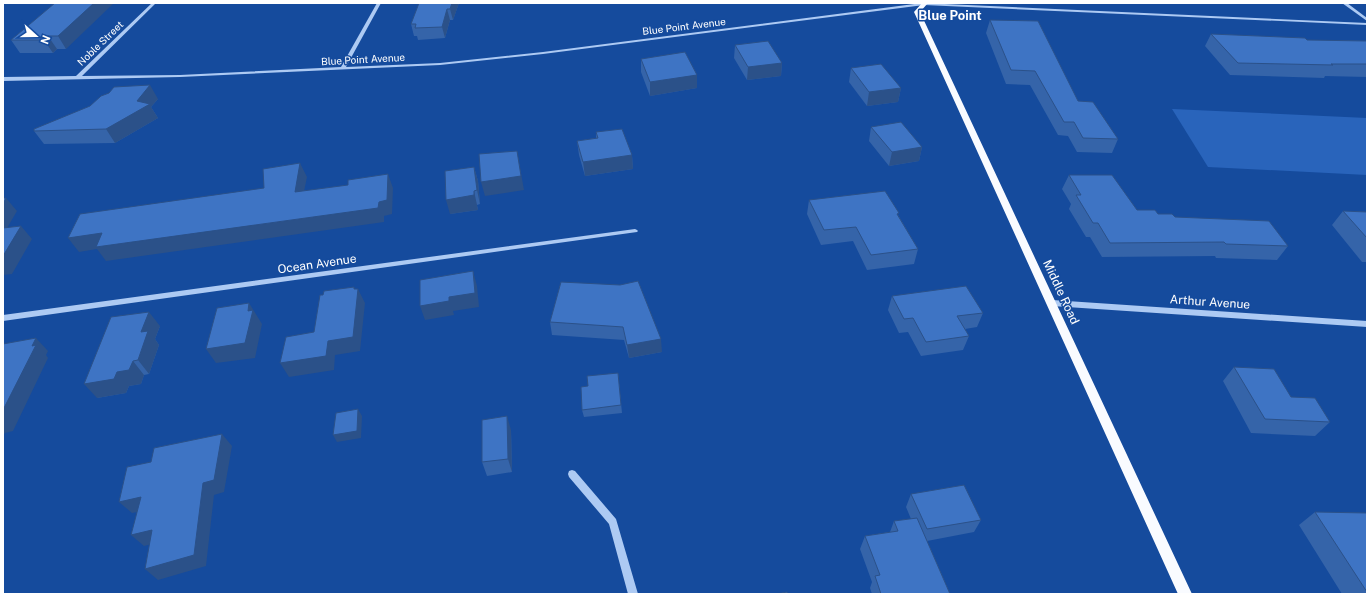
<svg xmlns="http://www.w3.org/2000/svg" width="1370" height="597" font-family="'Public Sans',sans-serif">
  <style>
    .green { fill: #2964bb }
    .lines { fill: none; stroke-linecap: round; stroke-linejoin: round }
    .minor { fill: #adcaf3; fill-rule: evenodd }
    .major { fill: #f9fbff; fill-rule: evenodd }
    .wall { fill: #3564a9 }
    .shaded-wall { fill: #2b5189 }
    .building { fill: #3e74c4; stroke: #2b5189 }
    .labels { text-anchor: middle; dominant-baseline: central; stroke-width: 3; stroke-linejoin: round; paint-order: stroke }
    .far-street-label { font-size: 10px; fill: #fff; stroke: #154b9d }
    .street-label { font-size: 12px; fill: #fff; stroke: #154b9d }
    .far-district-label { font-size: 13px; font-weight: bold; fill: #fff; stroke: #154b9d }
  </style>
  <rect width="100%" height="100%" fill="#154b9d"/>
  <path class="green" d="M 1172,109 L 1367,118 L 1367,175 L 1208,167 Z"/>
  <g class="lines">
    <path class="minor" d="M 152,3 L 156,3 L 82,76 L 180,75 L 341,67 L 377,3 L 381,3 L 346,67 L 440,63 L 543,52 L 922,3 L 1367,23 L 1367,25 L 924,5 L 543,54 L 440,65 L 180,77 L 3,81 L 3,77 L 76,76 Z
      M 1342,3 L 1347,3 L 1367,18 L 1367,21 Z
      M 635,229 L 637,230 L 638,231 L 637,232 L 3,321 L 3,315 Z
      M 1052,300 L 1367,321 L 1367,327 L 1052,306 L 1048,303 Z
      M 572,470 L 575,471 L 616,519 L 638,594 L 628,594 L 609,524 L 569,477 L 568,474 L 569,471 Z"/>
    <path class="major" d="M 922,3 L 928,3 L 920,12 L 1192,594 L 1178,594 L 914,12 Z"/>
  </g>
  <path class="wall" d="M 55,3 L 66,49 L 57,49 L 53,53 L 20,53 L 11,40 Z
    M 459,3 L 453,20 L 450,20 L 445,38 L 418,40 L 417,36 L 414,36 L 411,24 Z
    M 990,20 L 1118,139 L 1112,153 L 1077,152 L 1068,136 L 1058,135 L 1030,85 L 1006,84 L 986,33 Z
    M 1211,34 L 1307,40 L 1367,41 L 1367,77 L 1325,76 L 1324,78 L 1230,75 L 1205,46 Z
    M 735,45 L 782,63 L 781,76 L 747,80 L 734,58 Z
    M 641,59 L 697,88 L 650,96 L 641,72 Z
    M 851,68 L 901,88 L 898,102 L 867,106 L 849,82 Z
    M 158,99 L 151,107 L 158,118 L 115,143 L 44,144 L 34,131 Z
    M 871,127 L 922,147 L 919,161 L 889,166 L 869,141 Z
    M 596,132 L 632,155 L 633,169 L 585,176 L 579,155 L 577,141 L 596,138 Z
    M 474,167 L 478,181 L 480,204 L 477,205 L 478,210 L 450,214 Z
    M 1069,175 L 1137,210 L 1175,217 L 1288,246 L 1277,260 L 1216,258 L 1215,256 L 1102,257 L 1090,237 L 1086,237 L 1069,209 L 1071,204 L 1062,189 Z
    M 809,200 L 898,215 L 918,249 L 914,264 L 867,270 L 853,241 L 821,245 L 807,214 Z
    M 1343,211 L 1367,212 L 1367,262 L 1362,262 L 1332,225 Z
    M 561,282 L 662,352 L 629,358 L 624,340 L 552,335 L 550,322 Z
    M 892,296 L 983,313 L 977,327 L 965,329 L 969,336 L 963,350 L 921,356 L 908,332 L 899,333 L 888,310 Z
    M 160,326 L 155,339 L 159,345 L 149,374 L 144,375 L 141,384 L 129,386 L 126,393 L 97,398 Z
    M 1234,367 L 1291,397 L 1330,422 L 1315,436 L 1251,433 L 1223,381 Z
    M 618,373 L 622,413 L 584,417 L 582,410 L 588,386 Z
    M 511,430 L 512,472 L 487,476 L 482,462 Z
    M 911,494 L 981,520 L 974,532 L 927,541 L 950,594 L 872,594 L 870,588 L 872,582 L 860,549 L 865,536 L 890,532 L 894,521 L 911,519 L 906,507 Z
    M 1315,512 L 1367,513 L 1367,594 L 1342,594 L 1299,525 Z"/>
  <path class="shaded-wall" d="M 94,3 L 114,3 L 66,49 L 58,36 Z
    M 452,3 L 459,3 L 453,20 L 450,9 Z
    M 447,9 L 450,20 L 445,38 L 442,27 Z
    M 48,36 L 57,49 L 53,53 L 44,40 Z
    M 782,63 L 781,76 L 747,80 L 748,67 Z
    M 697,75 L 697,88 L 650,96 L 650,82 Z
    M 150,85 L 158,99 L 151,107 L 158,118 L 115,143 L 106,129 L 137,101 Z
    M 901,88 L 898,102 L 867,106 L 869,92 Z
    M 922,147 L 919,161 L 889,166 L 892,152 Z
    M 517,151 L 524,190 L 485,196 L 481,182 Z
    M 632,155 L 633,169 L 585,176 L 583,162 Z
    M 300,163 L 307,177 L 301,206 L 295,192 Z
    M 474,167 L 478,181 L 480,204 L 477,190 Z
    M 388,174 L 393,188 L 392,214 L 384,216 L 384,222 L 106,261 L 97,249 L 79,252 L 68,238 L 102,233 L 379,202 Z
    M 474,191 L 477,205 L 478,210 L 450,214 L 446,200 Z
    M 6,198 L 17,211 L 3,235 L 3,204 Z
    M 21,226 L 32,239 L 12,274 L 3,275 L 3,256 Z
    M 473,271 L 477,286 L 479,307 L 453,311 L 454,315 L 425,320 L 420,306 L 449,297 Z
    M 354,287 L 358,295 L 358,289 L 365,303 L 360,351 L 335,355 L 334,370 L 289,377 L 280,363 L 328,341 L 354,289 Z
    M 249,303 L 262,324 L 255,358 L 216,363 L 206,349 L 248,311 Z
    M 149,312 L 160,326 L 155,339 L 159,345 L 149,374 L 138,360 L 141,332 Z
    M 36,338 L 48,351 L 46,355 L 48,358 L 13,431 L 5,433 L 3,436 L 3,410 L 32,346 Z
    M 661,339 L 662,352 L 629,358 L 627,345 Z
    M 133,361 L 144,375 L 141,384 L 129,386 L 126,393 L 97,398 L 84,384 L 117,372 Z
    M 358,409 L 362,416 L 361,438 L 337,442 L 333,435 Z
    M 507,416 L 511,430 L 512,472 L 508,459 Z
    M 222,434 L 232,446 L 224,492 L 214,495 L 206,566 L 158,580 L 145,569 Z
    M 141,497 L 153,509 L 132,513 L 119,502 Z
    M 152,530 L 164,541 L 144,546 L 131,535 Z"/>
  <path class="building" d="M 55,3 L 94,3 L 58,36 L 48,36 L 44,40 L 11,40 Z
    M 419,3 L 452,3 L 450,9 L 447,9 L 442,27 L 415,28 L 416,24 L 411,24 Z
    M 990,20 L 1038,21 L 1078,101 L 1093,102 L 1118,139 L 1083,138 L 1074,122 L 1064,122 L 1035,71 L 1011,70 Z
    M 1211,34 L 1305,38 L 1307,40 L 1367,41 L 1367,64 L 1331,64 L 1333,65 L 1238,63 Z
    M 768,41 L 782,63 L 748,67 L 735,45 Z
    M 685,52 L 697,75 L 650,82 L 641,59 Z
    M 881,64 L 901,88 L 869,92 L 851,68 Z
    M 150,85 L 137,101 L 150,104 L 106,129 L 34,131 L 34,129 L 90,106 L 101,96 L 109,93 L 114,87 Z
    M 901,122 L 922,147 L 892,152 L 871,127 Z
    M 622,129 L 632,155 L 583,162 L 577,141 L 598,138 L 596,132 Z
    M 517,151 L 521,176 L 481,182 L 479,154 Z
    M 300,163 L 295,192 L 348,185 L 348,180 L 388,174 L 387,200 L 379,202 L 378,208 L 96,247 L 102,233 L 68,238 L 80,214 L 264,188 L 263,169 Z
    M 474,167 L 477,190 L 474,191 L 474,195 L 446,200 L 445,171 Z
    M 1069,175 L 1112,175 L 1137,210 L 1155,210 L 1158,214 L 1172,214 L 1175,217 L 1269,221 L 1288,246 L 1226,244 L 1224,242 L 1110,243 L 1098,223 L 1093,223 L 1076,195 L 1081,195 Z
    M 885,191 L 899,213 L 897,214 L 918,249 L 871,255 L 856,227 L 824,230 L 809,200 Z
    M 3,198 L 6,198 L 3,204 Z
    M 1343,211 L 1367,212 L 1367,238 Z
    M 21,226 L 3,256 L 3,228 Z
    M 473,271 L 475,293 L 449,297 L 449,301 L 420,306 L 420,280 Z
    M 638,281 L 661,339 L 627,345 L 623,327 L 550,322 L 561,282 L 620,285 Z
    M 966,286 L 983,313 L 957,316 L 969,336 L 926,342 L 913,318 L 904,319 L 892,296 Z
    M 354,287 L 354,289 L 358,289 L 353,337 L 328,341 L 326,356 L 280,363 L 286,337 L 314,332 L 320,295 L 323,295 L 324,291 Z
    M 249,303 L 248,311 L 253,310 L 245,343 L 206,349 L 217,308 Z
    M 149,312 L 141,332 L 148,331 L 138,360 L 133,361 L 129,370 L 117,372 L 114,379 L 84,384 L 111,317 Z
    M 36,338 L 32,346 L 36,345 L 3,410 L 3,344 Z
    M 1234,367 L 1274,369 L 1291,397 L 1315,398 L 1330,422 L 1265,419 Z
    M 618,373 L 621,405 L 582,410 L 581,387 L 588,386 L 587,376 Z
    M 358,409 L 357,431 L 333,435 L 336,413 Z
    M 507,416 L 508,459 L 482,462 L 482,420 Z
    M 222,434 L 214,480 L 203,483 L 194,555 L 145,569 L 152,530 L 131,535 L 141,497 L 119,502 L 127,467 L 151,462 L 154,448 Z
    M 964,485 L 981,520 L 927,529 L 911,494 Z
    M 1315,512 L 1367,513 L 1367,592 Z
    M 917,518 L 950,594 L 881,594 L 875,576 L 880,575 L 865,536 L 898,531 L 894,521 Z
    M 787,592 L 788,594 L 776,594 Z"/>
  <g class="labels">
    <g class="far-street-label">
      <text transform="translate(684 26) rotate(-7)">Blue Point Avenue</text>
      <text transform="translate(100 43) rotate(-44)">Noble Street</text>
      <text transform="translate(363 59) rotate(-3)">Blue Point Avenue</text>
    </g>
    <g class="street-label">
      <text transform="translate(317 264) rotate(-8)">Ocean Avenue</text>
      <text transform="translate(1061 292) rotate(65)">Middle Road</text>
      <text transform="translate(1210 302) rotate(4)">Arthur Avenue</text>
    </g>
    <g class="far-district-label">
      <text x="950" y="15">Blue Point</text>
    </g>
  </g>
  <rect width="1370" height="597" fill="none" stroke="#ffffff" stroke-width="8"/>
  <g transform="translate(36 36) rotate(111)" stroke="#154b9d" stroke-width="3" paint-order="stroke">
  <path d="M0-3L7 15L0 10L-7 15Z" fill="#ffffff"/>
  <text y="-6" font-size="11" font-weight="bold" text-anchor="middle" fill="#ffffff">N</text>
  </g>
</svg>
